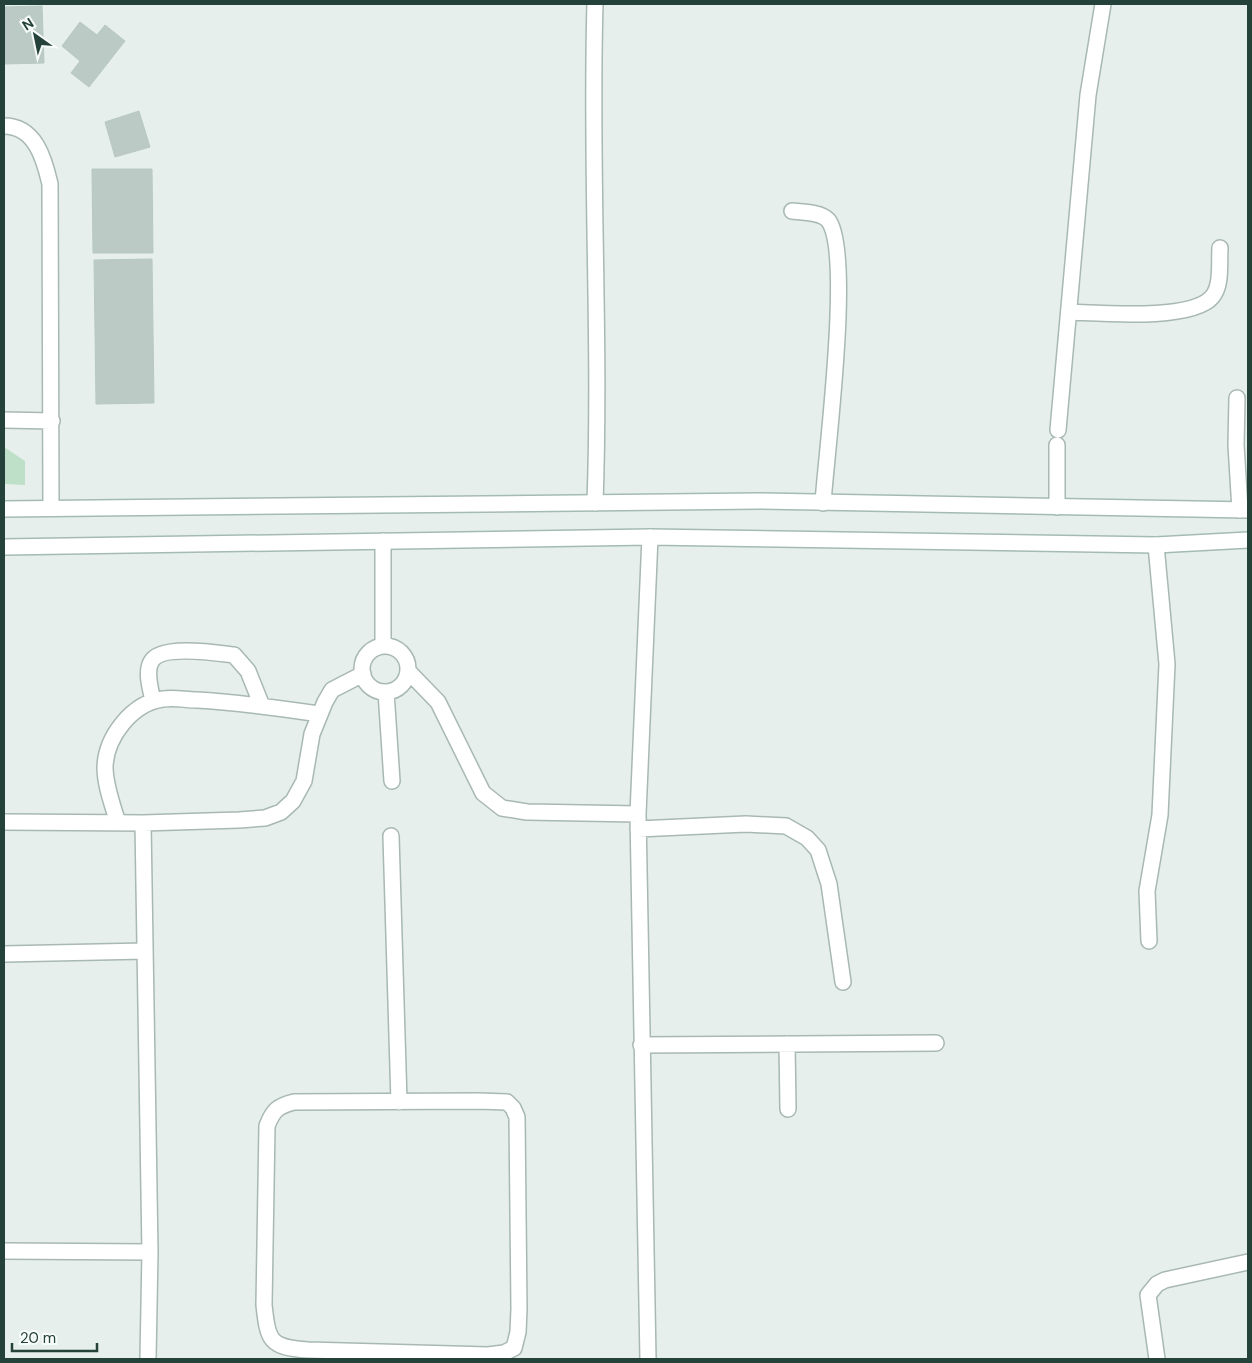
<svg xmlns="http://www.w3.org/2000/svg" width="1252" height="1363" font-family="'DM Sans',sans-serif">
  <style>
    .green { fill: #bfe0c8 }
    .building { fill: #bbcac4; stroke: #b8c9c2 }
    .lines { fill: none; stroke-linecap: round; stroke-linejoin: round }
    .lane-casing { stroke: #a8b8b2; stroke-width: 18 }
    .street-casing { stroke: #a8b8b2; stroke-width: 18 }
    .secondary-casing { stroke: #a4bbb3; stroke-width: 18 }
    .lane { stroke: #fff; stroke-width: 15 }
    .street { stroke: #fff; stroke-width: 15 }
    .secondary { stroke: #fff; stroke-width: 15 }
  </style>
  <rect width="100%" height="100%" fill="#e6efeb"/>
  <path class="green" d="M 4,447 L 25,461 L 25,485 L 4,484 Z"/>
  <path class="building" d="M 42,6 L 44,63 L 4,64 L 4,7 Z
    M 80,22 L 97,35 L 105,25 L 125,41 L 89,87 L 71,73 L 80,61 L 62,46 Z
    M 139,111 L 150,147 L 115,157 L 105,122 Z
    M 92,169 L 152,169 L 153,253 L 93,253 Z
    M 152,259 L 154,403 L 96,404 L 94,260 Z"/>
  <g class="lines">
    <g class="lane-casing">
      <path id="lane" d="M 4,126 C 35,126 44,158 50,184 L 51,508
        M 792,211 C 802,212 821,212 828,220 C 853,251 826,455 823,503
        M 1069,312 C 1100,313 1192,321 1212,297 C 1222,286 1219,263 1220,248
        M 1237,398 L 1236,445 L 1240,510
        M 4,420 L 52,421
        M 383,541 L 383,646
        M362 669a23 23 0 1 1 46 0a23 23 0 1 1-46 0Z
        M 408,671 L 438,702 L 483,793 L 502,808 L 527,812 L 638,814
        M 386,692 L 392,781
        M 153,701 C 151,690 145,673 151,662 C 160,644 217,653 234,655 L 248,671 L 262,706
        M 4,822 L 143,823 L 239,820 L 265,818 L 281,812 L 293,801 L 304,781 L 312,734 L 325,702 L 332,690 L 363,674
        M 118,823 C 113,806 105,786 105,767 C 106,737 132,703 163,699 C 174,697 186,700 197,700 C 238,702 278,708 319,714
        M 143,823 L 150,1252 L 148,1359
        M 638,829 L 746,824 L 786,826 L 807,838 L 818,850 L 829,884 L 843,982
        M 391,836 L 399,1102
        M 1149,941 L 1147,891 L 1160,815 L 1167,664 L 1156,545
        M 4,954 L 145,951
        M 787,1044 L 788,1109
        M 641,1045 L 936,1043
        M 478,1101 L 507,1102 L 513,1108 L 517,1117 L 519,1309 L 518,1332 L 514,1348 L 504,1353 L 488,1355 L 308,1350 C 270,1347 268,1342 264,1305 L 267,1126 C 273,1110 278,1106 294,1102 Z
        M 4,1251 L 150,1252
        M 648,1359 L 638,814 L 650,537"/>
    </g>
    <g class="street-casing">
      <path id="street" d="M 595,4 C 590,170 601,336 595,503
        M 1058,430 L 1088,95 L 1103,4
        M 1057,507 L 1057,445
        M 1157,1359 L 1148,1295 L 1157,1284 L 1165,1280 L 1248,1262"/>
    </g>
    <g class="secondary-casing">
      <path id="secondary" d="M 4,509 L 759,501 L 1248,510
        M 4,547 L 650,537 L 1156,545 L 1248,540"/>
    </g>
    <use href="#lane" class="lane"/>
    <use href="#street" class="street"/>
    <use href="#secondary" class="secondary"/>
  </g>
  <rect width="1252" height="1363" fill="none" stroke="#24423a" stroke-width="10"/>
  <g transform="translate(35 35) rotate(327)" stroke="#f7fbf9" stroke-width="4" paint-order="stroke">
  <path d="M0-4L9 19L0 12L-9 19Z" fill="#24423a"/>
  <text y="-8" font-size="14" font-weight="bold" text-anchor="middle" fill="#24423a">N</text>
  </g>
  <path d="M12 1343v8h85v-8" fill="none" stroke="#24423a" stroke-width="2.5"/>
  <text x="20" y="1343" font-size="15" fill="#24423a" stroke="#f7fbf9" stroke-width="4" paint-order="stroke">20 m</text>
</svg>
